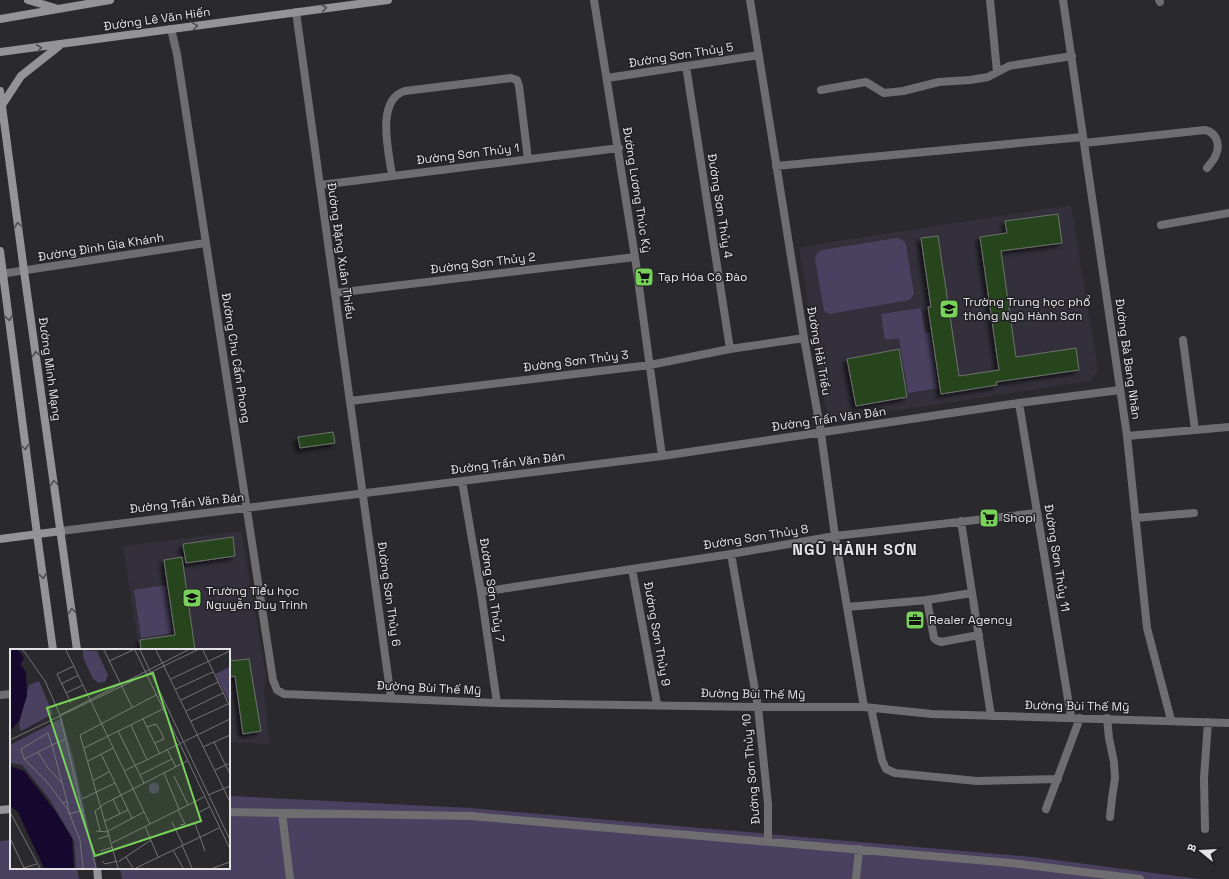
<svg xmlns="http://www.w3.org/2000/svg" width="1229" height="879" font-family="'Space Grotesk',sans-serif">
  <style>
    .built { fill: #33303b }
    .green { fill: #49415f }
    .building { fill: #26441d; stroke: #6e726d; filter: url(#shadow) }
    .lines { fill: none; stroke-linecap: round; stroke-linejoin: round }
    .street { stroke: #6e6d70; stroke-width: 8 }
    .secondary { stroke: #949398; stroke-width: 8 }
    .oneway { stroke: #4e4d52 }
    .labels { text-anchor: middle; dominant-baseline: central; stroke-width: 3; stroke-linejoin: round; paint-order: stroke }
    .street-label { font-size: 12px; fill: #e4e3e6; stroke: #201f24 }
    .poi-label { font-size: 12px; fill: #e4e3e6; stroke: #201f24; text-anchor: start }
    .district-label { font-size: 16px; font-weight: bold; letter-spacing: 1px; fill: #e4e3e6; stroke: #201f24 }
    .inset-road { fill: none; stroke: #747377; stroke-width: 1 }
    .view { fill: #78d158; fill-opacity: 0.15; stroke: #78d158; stroke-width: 2 }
    .inset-edge { fill: none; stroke: #e4e3e6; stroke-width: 2 }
  </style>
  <defs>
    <filter id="shadow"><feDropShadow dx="-3.5" dy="3.5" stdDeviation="2" flood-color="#0009"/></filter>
  </defs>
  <rect width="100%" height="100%" fill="#2a292d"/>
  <path class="built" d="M 1071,205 L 1098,370 L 1090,381 L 828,421 L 799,247 Z
    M 241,531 L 266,676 L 264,691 L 270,744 L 229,742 L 229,650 L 139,650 L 123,546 Z"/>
  <path class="green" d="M 897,238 L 904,241 L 906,245 L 914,294 L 910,300 L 829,314 L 824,311 L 815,259 L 817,253 L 822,250 Z
    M 921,308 L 925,333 L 930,333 L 938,388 L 908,393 L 899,338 L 885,340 L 881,314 Z
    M 166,585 L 173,633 L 141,638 L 134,590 Z
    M 229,796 L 470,808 L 1033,857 L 1199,879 L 122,879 L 120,868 L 229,868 Z
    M 11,840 L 11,868 L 77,868 L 79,879 L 0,879 L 0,841 Z"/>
  <path class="building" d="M 1058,214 L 1062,243 L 1001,251 L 1016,357 L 1076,348 L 1079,370 L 996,382 L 997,385 L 941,394 L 928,307 L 931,307 L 921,238 L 938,236 L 959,376 L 999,370 L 980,237 L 1007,233 L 1005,221 Z
    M 899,349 L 907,397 L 856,406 L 847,359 Z
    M 333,432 L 335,443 L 300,448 L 298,437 Z
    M 233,537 L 235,556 L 186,563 L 183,544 Z
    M 182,557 L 195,650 L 141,650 L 140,640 L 175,635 L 164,560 Z
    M 249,659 L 261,731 L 243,734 L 235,676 L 229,677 L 229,661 Z"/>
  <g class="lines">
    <path class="street" d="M 594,0 L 635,257 L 662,456
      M 750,0 L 804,338 L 821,433 L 835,536 L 864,707
      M 990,0 L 997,72
      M 1063,0 L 1127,436 L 1147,628 L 1171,720
      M 1159,0 L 1160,2
      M 296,12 L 391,698
      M 171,29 L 177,54 L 273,680 L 277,690 L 284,694 L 497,703 L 758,707 L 864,707 L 932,714 L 1229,723
      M 686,66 L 730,349
      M 607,78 L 759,55
      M 821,90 L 866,82 L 884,93 L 903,91 L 939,82 L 970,80 L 988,77 L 1009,66 L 1072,56
      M 1084,143 L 1205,130 C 1217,133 1221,145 1215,157 C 1213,161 1210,164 1207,168
      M 776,166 L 1083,137
      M 392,175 C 389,153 375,100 405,91 L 511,78 L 517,80 L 519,86 L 528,159
      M 320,185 L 619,148
      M 1161,225 L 1229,213
      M 0,274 L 205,243
      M 335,293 L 635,257
      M 1183,340 L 1195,430
      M 350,401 L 650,365 L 730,349 L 804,338
      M 1019,403 L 1071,717
      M 1127,436 L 1229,427
      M 462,481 L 481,592 L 497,703
      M 1135,518 L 1194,513
      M 961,521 L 991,716
      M 61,531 L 662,456 L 1019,403 L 1120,390
      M 731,554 L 758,707 L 768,804 L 768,841
      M 632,569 L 657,704
      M 481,592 L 731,554 L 835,536 L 1037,513
      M 927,600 L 934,638 L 936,640 L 941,642 L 979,635
      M 847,607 L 927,600 L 972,593
      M 0,695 L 11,694
      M 871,708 L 882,760 L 886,769 L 895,773 L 977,781 L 1058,779
      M 1107,718 L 1109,738 L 1114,762 L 1115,778 L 1112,798 L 1110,817
      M 1046,809 L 1080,718
      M 229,812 L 471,816 L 1011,863 L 1140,879
      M 282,813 L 290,879
      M 1205,829 L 1204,778 L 1208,722
      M 856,879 L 859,849"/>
    <path class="secondary" d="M 28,0 L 55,8
      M 0,19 L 110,0
      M 0,52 L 388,0
      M 0,91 L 24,271 L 77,650
      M 2,105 L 21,76 L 59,46
      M 0,251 L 37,534 L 53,650
      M 0,539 L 61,531
      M 0,810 L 11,809
      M 97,868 L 98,879"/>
  </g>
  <defs><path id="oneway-chevron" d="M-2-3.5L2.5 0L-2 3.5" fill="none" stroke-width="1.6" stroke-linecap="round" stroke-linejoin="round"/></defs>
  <g class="oneway">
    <use href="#oneway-chevron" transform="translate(324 8) rotate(-7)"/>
    <use href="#oneway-chevron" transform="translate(195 26) rotate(-8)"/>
    <use href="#oneway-chevron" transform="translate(39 48) rotate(-8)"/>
    <use href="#oneway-chevron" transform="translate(18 225) rotate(-98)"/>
    <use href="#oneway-chevron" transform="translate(9 318) rotate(83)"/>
    <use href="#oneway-chevron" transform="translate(36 354) rotate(-98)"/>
    <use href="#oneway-chevron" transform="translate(25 447) rotate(83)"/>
    <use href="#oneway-chevron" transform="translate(54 483) rotate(-98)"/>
    <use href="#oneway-chevron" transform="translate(43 576) rotate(82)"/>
    <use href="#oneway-chevron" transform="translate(72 611) rotate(-98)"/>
  </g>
  <defs>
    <g id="supermarket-square" transform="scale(1)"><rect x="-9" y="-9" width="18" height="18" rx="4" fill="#78d158" stroke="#201f24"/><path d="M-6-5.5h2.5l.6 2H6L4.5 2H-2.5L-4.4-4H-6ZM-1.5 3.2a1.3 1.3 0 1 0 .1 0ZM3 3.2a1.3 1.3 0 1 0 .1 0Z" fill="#111"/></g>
    <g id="school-square" transform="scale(1)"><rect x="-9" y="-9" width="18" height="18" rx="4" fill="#78d158" stroke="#201f24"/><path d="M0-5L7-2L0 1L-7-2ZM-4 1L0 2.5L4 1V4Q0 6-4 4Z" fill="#111"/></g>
    <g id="office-square" transform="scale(1)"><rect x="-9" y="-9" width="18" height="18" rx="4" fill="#78d158" stroke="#201f24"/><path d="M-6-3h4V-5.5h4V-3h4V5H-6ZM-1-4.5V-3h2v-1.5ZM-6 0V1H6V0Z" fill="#111"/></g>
  </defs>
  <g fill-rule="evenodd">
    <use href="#supermarket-square" x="644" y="277"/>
    <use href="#school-square" x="949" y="309"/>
    <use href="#supermarket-square" x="989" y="518"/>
    <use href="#school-square" x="192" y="598"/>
    <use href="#office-square" x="915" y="620"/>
  </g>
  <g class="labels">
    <g class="street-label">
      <text transform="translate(157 19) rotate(-8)">Đường Lê Văn Hiến</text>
      <text transform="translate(681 55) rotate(-9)">Đường Sơn Thủy 5</text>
      <text transform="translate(468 154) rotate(-7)">Đường Sơn Thủy 1</text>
      <text transform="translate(637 190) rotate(81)">Đường Lương Thúc Kỳ</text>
      <text transform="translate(720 206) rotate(81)">Đường Sơn Thủy 4</text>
      <text transform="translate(101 247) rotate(-9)">Đường Đinh Gia Khánh</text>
      <text transform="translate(341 251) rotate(82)">Đường Đặng Xuân Thiều</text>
      <text transform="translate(483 263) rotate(-7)">Đường Sơn Thủy 2</text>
      <text transform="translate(819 351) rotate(80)">Đường Hải Triều</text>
      <text transform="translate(236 358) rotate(81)">Đường Chu Cẩm Phong</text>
      <text transform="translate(1128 359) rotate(82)">Đường Bà Bang Nhãn</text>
      <text transform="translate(576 361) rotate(-7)">Đường Sơn Thủy 3</text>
      <text transform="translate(50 369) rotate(82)">Đường Minh Mạng</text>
      <text transform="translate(829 419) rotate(-8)">Đường Trần Văn Đán</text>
      <text transform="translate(508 463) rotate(-7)">Đường Trần Văn Đán</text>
      <text transform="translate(187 503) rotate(-6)">Đường Trần Văn Đán</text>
      <text transform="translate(756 537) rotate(-9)">Đường Sơn Thủy 8</text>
      <text transform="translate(1057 558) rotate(81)">Đường Sơn Thủy 11</text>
      <text transform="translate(492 590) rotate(81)">Đường Sơn Thủy 7</text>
      <text transform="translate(389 594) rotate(82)">Đường Sơn Thủy 6</text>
      <text transform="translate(657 634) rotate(80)">Đường Sơn Thủy 9</text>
      <text transform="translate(429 688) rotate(3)">Đường Bùi Thế Mỹ</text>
      <text transform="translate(753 694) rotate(1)">Đường Bùi Thế Mỹ</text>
      <text transform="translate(1077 706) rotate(1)">Đường Bùi Thế Mỹ</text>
      <text transform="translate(751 769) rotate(-95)">Đường Sơn Thủy 10</text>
    </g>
    <g class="poi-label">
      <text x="658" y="277">Tạp Hóa Cô Đào</text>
      <text x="963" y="302">Trường Trung học phổ<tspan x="963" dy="14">thông Ngũ Hành Sơn</tspan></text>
      <text x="1003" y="518">Shopi</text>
      <text x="206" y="591">Trường Tiểu học<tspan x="206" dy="14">Nguyễn Duy Trinh</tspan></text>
      <text x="929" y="620">Realer Agency</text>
    </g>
    <g class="district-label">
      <text x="855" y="549">NGŨ HÀNH SƠN</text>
    </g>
  </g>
  <g transform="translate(10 649)">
    <rect width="220" height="220" fill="#2a292d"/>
    <path d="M 73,1 L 87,2 L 98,26 L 95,33 L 89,34 L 83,30 L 73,8 ZM 220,18 L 220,54 L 205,25 ZM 29,32 L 43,65 L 11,82 L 9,76 L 19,36 ZM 52,69 L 64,113 L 87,219 L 66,219 L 64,192 L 40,151 L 12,116 L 0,114 L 0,96 ZM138.5 139a5.5 5.5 0 1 1 11 0a5.5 5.5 0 1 1-11 0Z" fill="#49415f"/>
    <path d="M 0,1 L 8,1 L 14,9 L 10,15 L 16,23 L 17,47 L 9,72 L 0,82 ZM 0,117 L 14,122 L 46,163 L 62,189 L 64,219 L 34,219 L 8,163 L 0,157 Z" fill="#15072d"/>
    <path class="inset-road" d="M 13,1 L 35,32 L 50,66M 56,1 L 140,175M 94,1 L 122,58M 125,1 L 220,200M 130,1 L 220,191M 146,1 L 220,153M 193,1 L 220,58M 99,12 L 123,1M 161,30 L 220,2M 51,35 L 69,26M 166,40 L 203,23M 56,44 L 73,36M 171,51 L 208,33M 61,54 L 47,25 L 64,17M 176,62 L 213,44M 50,66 L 86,219M 50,66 L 178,1M 133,70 L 150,105M 181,72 L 218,55M 121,76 L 137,111M 137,78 L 146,75 L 151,83 L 154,90 L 145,94M 108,82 L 134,134M 56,90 L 42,96 L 14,110 L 11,100 L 38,84 L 42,96 L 54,141 L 57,152M 0,91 L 187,1M 204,93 L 220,125M 193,98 L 220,86M 74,99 L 153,60M 157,100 L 166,118M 28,103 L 38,119 L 52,134M 91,105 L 122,169M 14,110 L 38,134 L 58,161 L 70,191 L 73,219M 78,112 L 103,99M 205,121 L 220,114M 114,122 L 220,70M 154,124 L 169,160M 130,126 L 162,110M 164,127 L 178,156M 84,131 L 99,123M 198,146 L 220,137M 72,150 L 105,134M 103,150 L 110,165M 53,154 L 57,152 L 59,165 L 74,161M 92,156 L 177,112M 168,161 L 175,175 L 170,176M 0,163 L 30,219M 188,164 L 199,158M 95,172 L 118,161M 162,173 L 173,196M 185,175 L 190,188M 135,177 L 148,208M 86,182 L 99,183M 90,182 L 85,162 L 92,157M 98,182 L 134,163M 190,188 L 195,202M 0,189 L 14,219M 88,190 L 100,186M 102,194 L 194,148M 172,196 L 182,219M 163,201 L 173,219M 90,202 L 103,198M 116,208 L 123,219M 92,212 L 95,215 L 107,212M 108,213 L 141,191M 13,219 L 27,215M 108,219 L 70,86 L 146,46M 126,219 L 209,179M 203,219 L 220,213"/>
    <path class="view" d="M 143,24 L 191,172 L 85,207 L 37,59 Z"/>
    <rect width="220" height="220" class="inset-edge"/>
  </g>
  <g transform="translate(1201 851) rotate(288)" stroke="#201f24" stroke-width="3" paint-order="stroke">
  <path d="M0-3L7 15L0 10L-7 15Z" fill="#e4e3e6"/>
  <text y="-6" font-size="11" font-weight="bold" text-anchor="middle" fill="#e4e3e6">B</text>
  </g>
</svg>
